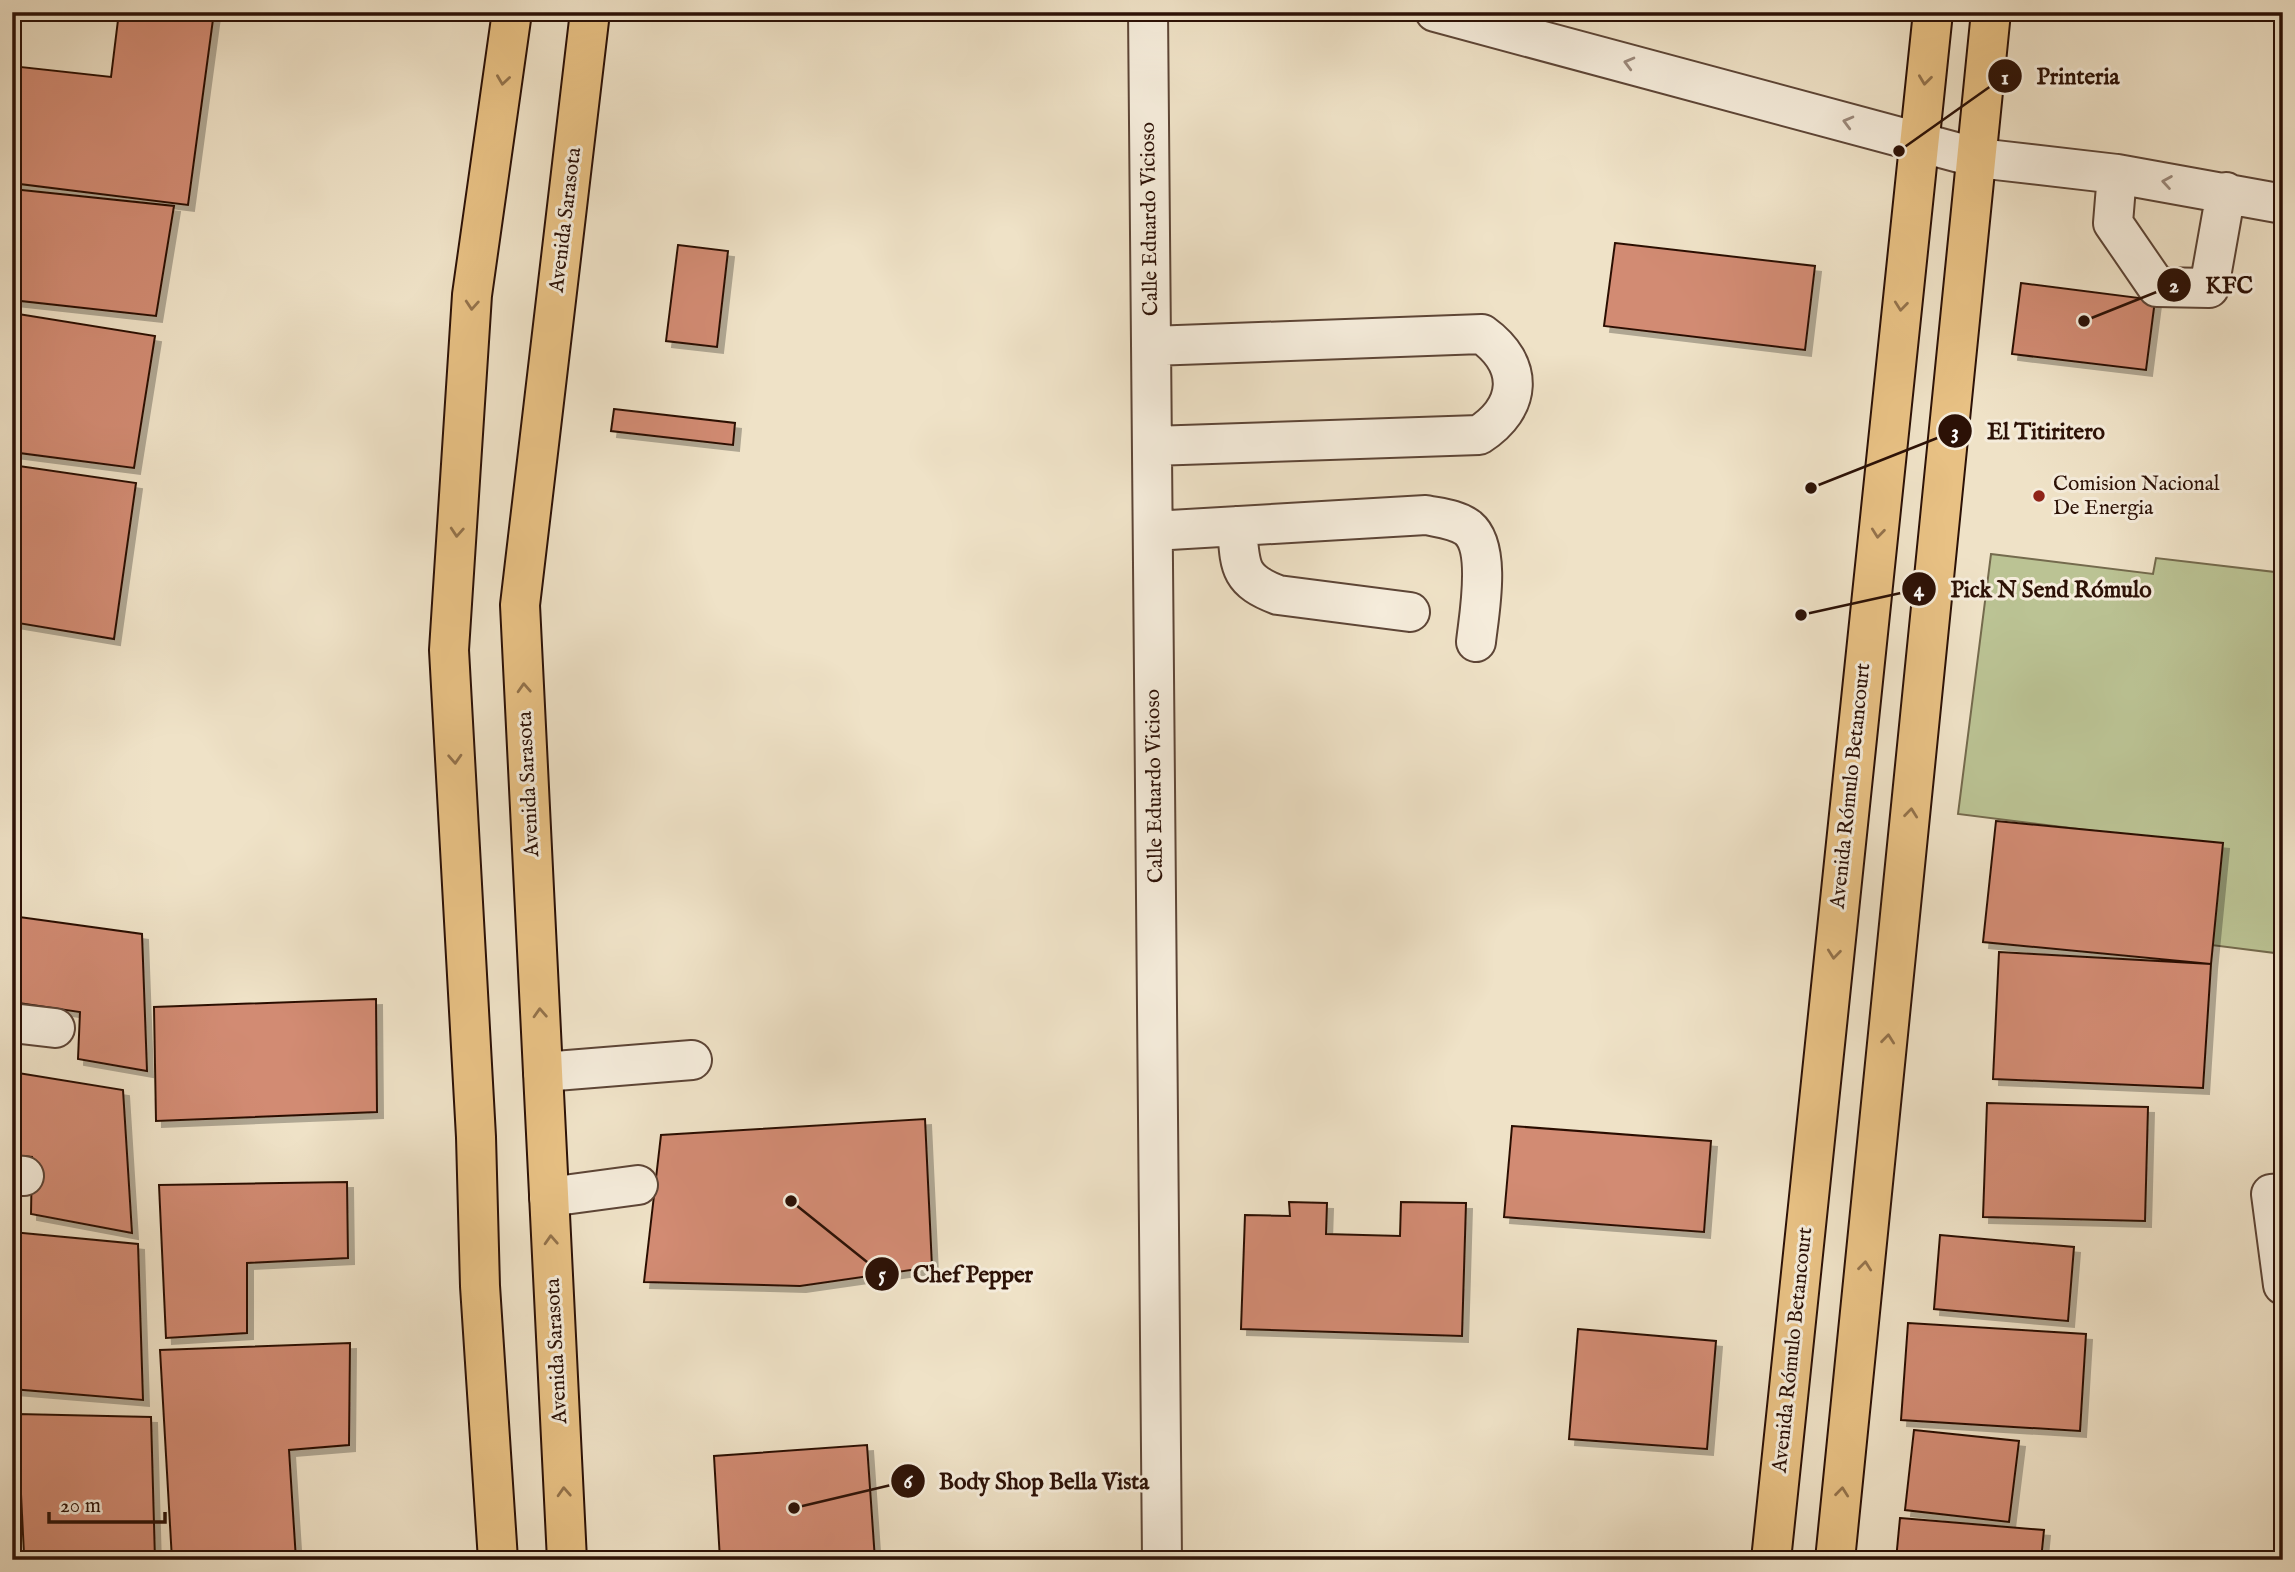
<svg xmlns="http://www.w3.org/2000/svg" width="2295" height="1572" font-family="'IM FELL English',serif">
  <style>
    .green { fill: #bbc394; stroke: #746a4d; stroke-width: 2 }
    .building { fill: #d28b73; stroke: #2c1106; stroke-width: 2; filter: url(#shadow) }
    .lines { fill: none; stroke-linecap: round; stroke-linejoin: round }
    .minor-casing { stroke: #5d4536; stroke-width: 42 }
    .major-casing { stroke: #2c1106; stroke-width: 42 }
    .minor { stroke: #f5ecdb; stroke-width: 38 }
    .major { stroke: #e8c184; stroke-width: 38 }
    .oneway { stroke: #9b897b }
    .oneway2 { stroke: #93724b }
    .poi-dot { fill: #8f2418; stroke: #f5ecdb; stroke-width: 2.5 }
    .labels { text-anchor: middle; dominant-baseline: central; stroke-width: 6; stroke-linejoin: round; paint-order: stroke }
    .street-label { font-size: 21px; fill: #2c1106; stroke: #f5ecdb }
    .poi-label { font-size: 21px; fill: #2c1106; stroke: #f5ecdb; text-anchor: start }
    .leader { fill: none; stroke: #2c1106; stroke-width: 2.5 }
    .callout-dot { fill: #2c1106; stroke: #f5ecdb; stroke-width: 2.5 }
    .mark-label { font-size: 21px; text-anchor: middle; font-weight: bold; fill: #fff }
    .callout-label { font-size: 23px; text-anchor: middle; font-weight: bold; fill: #2c1106; stroke: #f5ecdb; stroke-width: 6; stroke-linejoin: round; paint-order: stroke }
  </style>
  <defs>
    <filter id="shadow"><feDropShadow dx="6" dy="6" stdDeviation="0" flood-color="#0004"/></filter>
  </defs>
  <rect width="100%" height="100%" fill="#efe2c7"/>
  <filter id="stains"><feTurbulence type="fractalNoise" baseFrequency=".00286" numOctaves="4"/><feColorMatrix values="0 0 0 0 .2 0 0 0 0 .09 0 0 0 0 .02 0 0 0 .5 -.17"/></filter>
  <radialGradient id="worn" r=".72"><stop offset=".6" stop-color="#630" stop-opacity="0"/><stop offset="1" stop-color="#630" stop-opacity=".3"/></radialGradient>
  <path class="green" d="M 1991,554 L 2153,574 L 2156,558 L 2283,573 L 2283,954 L 2203,944 L 2216,846 L 1958,814 Z"/>
  <path class="building" d="M 119,12 L 214,12 L 188,205 L 12,183 L 12,66 L 111,77 Z
    M 12,189 L 174,206 L 156,316 L 12,300 Z
    M 1615,243 L 1815,266 L 1805,350 L 1604,326 Z
    M 678,245 L 728,251 L 717,347 L 666,341 Z
    M 2021,283 L 2155,300 L 2146,370 L 2012,354 Z
    M 12,313 L 155,336 L 134,468 L 12,452 Z
    M 614,409 L 735,423 L 733,445 L 611,431 Z
    M 12,465 L 136,483 L 114,639 L 12,622 Z
    M 1996,821 L 2223,843 L 2211,964 L 1983,942 Z
    M 12,916 L 142,934 L 147,1071 L 78,1059 L 80,1012 L 12,1002 Z
    M 1999,952 L 2211,964 L 2203,1088 L 1993,1079 Z
    M 376,999 L 377,1112 L 156,1121 L 154,1007 Z
    M 12,1072 L 123,1090 L 132,1233 L 31,1214 L 32,1157 L 12,1155 Z
    M 1987,1103 L 2148,1107 L 2145,1221 L 1983,1217 Z
    M 925,1119 L 932,1267 L 800,1286 L 644,1282 L 661,1135 Z
    M 1512,1126 L 1711,1141 L 1704,1232 L 1504,1217 Z
    M 347,1182 L 348,1258 L 247,1263 L 247,1333 L 166,1338 L 159,1185 Z
    M 1289,1202 L 1327,1203 L 1326,1234 L 1400,1236 L 1401,1202 L 1466,1203 L 1462,1336 L 1241,1329 L 1245,1215 L 1290,1216 Z
    M 12,1232 L 138,1244 L 143,1400 L 12,1389 Z
    M 1940,1235 L 2074,1247 L 2068,1321 L 1934,1309 Z
    M 1908,1323 L 2086,1334 L 2080,1431 L 1901,1420 Z
    M 1578,1329 L 1716,1341 L 1707,1449 L 1569,1439 Z
    M 350,1343 L 349,1445 L 289,1450 L 296,1560 L 172,1560 L 160,1350 Z
    M 17,1414 L 151,1417 L 155,1560 L 24,1554 Z
    M 1914,1430 L 2019,1441 L 2009,1522 L 1905,1510 Z
    M 867,1445 L 875,1560 L 720,1560 L 714,1456 Z
    M 1900,1518 L 2044,1530 L 2041,1560 L 1896,1560 Z"/>
  <g class="lines">
    <g class="minor-casing">
      <path id="minor" d="M 1148,12 L 1162,1560
        M 1435,12 L 1978,158 L 2117,174 L 2283,204
        M 2117,174 L 2113,223 L 2157,287 L 2209,288 L 2226,192
        M 1151,346 L 1482,334 C 1525,365 1522,407 1479,435 L 1152,446
        M 1237,526 C 1240,566 1238,580 1278,595 L 1410,612
        M 1153,531 L 1426,515 C 1440,518 1456,519 1468,528 C 1492,548 1479,614 1476,642
        M 12,1023 L 55,1028
        M 543,1072 L 692,1060
        M 12,1175 L 24,1176
        M 2283,1193 L 2271,1194 L 2283,1285
        M 549,1197 L 638,1185"/>
    </g>
    <g class="major-casing">
      <path id="major" d="M 498,1560 L 480,1286 L 476,1137 L 449,650 L 472,295 L 512,12
        M 567,1560 L 520,605 L 590,12
        M 1771,1560 L 1933,12
        M 1835,1560 L 1991,12"/>
    </g>
    <use href="#minor" class="minor"/>
    <use href="#major" class="major"/>
  </g>
  <defs><path id="oneway-chevron" d="M-2-3.5L2.5 0L-2 3.5" fill="none" stroke-width="1.6" stroke-linecap="round" stroke-linejoin="round" transform="scale(1.75)"/></defs>
  <g class="oneway">
    <use href="#oneway-chevron" transform="translate(1629 63) rotate(-165)"/>
    <use href="#oneway-chevron" transform="translate(1848 122) rotate(-165)"/>
    <use href="#oneway-chevron" transform="translate(2167 182) rotate(-171)"/>
  </g>
  <g class="oneway2">
    <use href="#oneway-chevron" transform="translate(503 80) rotate(98)"/>
    <use href="#oneway-chevron" transform="translate(1925 80) rotate(97)"/>
    <use href="#oneway-chevron" transform="translate(472 305) rotate(94)"/>
    <use href="#oneway-chevron" transform="translate(1901 306) rotate(96)"/>
    <use href="#oneway-chevron" transform="translate(457 532) rotate(94)"/>
    <use href="#oneway-chevron" transform="translate(1878 533) rotate(96)"/>
    <use href="#oneway-chevron" transform="translate(524 688) rotate(-93)"/>
    <use href="#oneway-chevron" transform="translate(455 759) rotate(87)"/>
    <use href="#oneway-chevron" transform="translate(1911 813) rotate(-84)"/>
    <use href="#oneway-chevron" transform="translate(1834 954) rotate(96)"/>
    <use href="#oneway-chevron" transform="translate(540 1013) rotate(-93)"/>
    <use href="#oneway-chevron" transform="translate(1888 1039) rotate(-84)"/>
    <use href="#oneway-chevron" transform="translate(551 1240) rotate(-93)"/>
    <use href="#oneway-chevron" transform="translate(1865 1266) rotate(-84)"/>
    <use href="#oneway-chevron" transform="translate(564 1492) rotate(-93)"/>
    <use href="#oneway-chevron" transform="translate(1842 1492) rotate(-84)"/>
  </g>
  <circle class="poi-dot" cx="2039" cy="496" r="7"/>
  <g class="labels">
    <g class="street-label">
      <text transform="translate(1150 219) rotate(-91)">Calle Eduardo Vicioso</text>
      <text transform="translate(566 220) rotate(-83)">Avenida Sarasota</text>
      <text transform="translate(529 784) rotate(-93)">Avenida Sarasota</text>
      <text transform="translate(1155 786) rotate(-91)">Calle Eduardo Vicioso</text>
      <text transform="translate(1851 786) rotate(-84)">Avenida Rómulo Betancourt</text>
      <text transform="translate(1793 1350) rotate(-84)">Avenida Rómulo Betancourt</text>
      <text transform="translate(557 1351) rotate(-93)">Avenida Sarasota</text>
    </g>
    <g class="poi-label">
      <text x="2053" y="484">Comision Nacional<tspan x="2053" dy="24">De Energia</tspan></text>
    </g>
  </g>
  <path class="leader" d="M1899 151L2005 76M2084 321L2174 285M1811 488L1955 431M1801 615L1919 589M791 1201L882 1274M794 1508L908 1481"/>
  <g class="callout-dot">
    <circle cx="1899" cy="151" r="7"/>
    <circle cx="2084" cy="321" r="7"/>
    <circle cx="1811" cy="488" r="7"/>
    <circle cx="1801" cy="615" r="7"/>
    <circle cx="791" cy="1201" r="7"/>
    <circle cx="794" cy="1508" r="7"/>
    <circle cx="2005" cy="76" r="18"/>
    <circle cx="2174" cy="285" r="18"/>
    <circle cx="1955" cy="431" r="18"/>
    <circle cx="1919" cy="589" r="18"/>
    <circle cx="882" cy="1274" r="18"/>
    <circle cx="908" cy="1481" r="18"/>
  </g>
  <g class="mark-label">
    <text x="2005" y="84">1</text>
    <text x="2174" y="292">2</text>
    <text x="1955" y="438">3</text>
    <text x="1919" y="596">4</text>
    <text x="882" y="1281">5</text>
    <text x="908" y="1488">6</text>
  </g>
  <g class="callout-label">
    <text x="2078" y="84">Printeria</text>
    <text x="2229" y="293">KFC</text>
    <text x="2046" y="439">El Titiritero</text>
    <text x="2051" y="597">Pick N Send Rómulo</text>
    <text x="973" y="1282">Chef Pepper</text>
    <text x="1044" y="1489">Body Shop Bella Vista</text>
  </g>
  <rect width="2295" height="1572" fill="none" stroke="#efe2c7" stroke-width="42"/>
  <rect x="14" y="14" width="2267" height="1544" fill="none" stroke="#2c1106" stroke-width="3.5"/>
  <rect x="21" y="21" width="2253" height="1530" fill="none" stroke="#2c1106" stroke-width="2"/>
  <path d="M49 1512v10h116v-10" fill="none" stroke="#2c1106" stroke-width="3.5"/>
  <text x="60" y="1512" font-size="21" fill="#2c1106" stroke="#f5ecdb" stroke-width="5" paint-order="stroke">20 m</text>
  <rect width="100%" height="100%" filter="url(#stains)"/>
  <rect width="100%" height="100%" fill="url(#worn)"/>
</svg>
